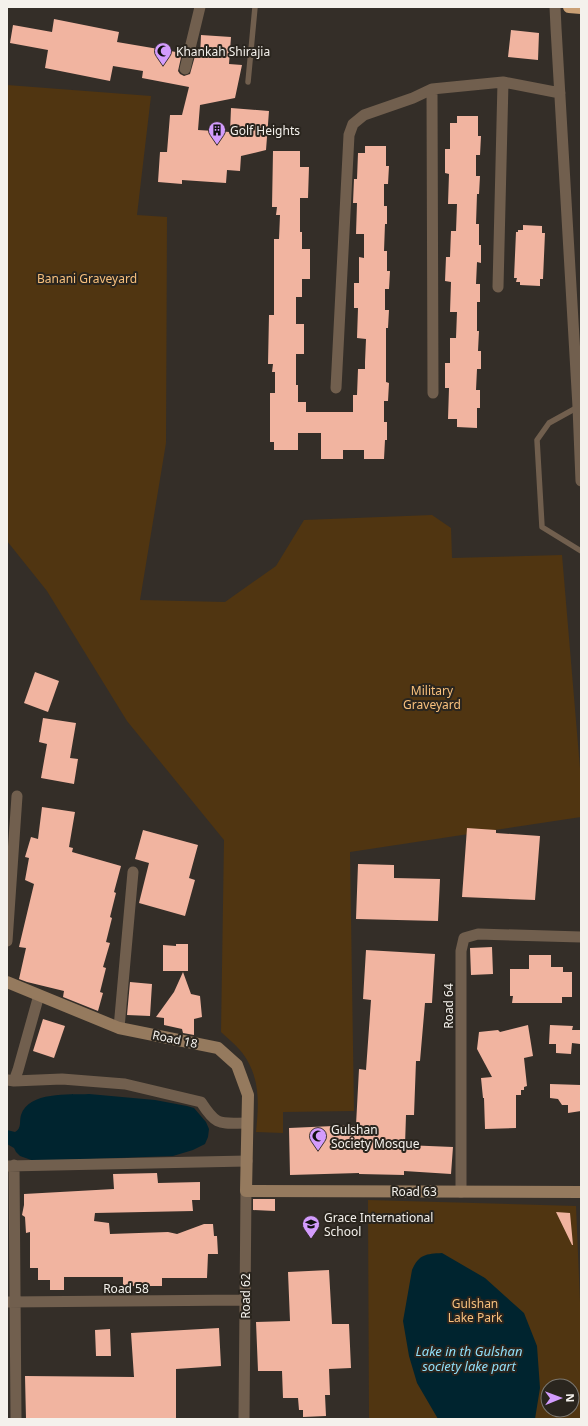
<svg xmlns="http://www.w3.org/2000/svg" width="588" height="1426" font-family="'Noto Sans',sans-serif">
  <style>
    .green { fill: #503511; fill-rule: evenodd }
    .water { fill: #00242f }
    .building { fill: #f1b4a0 }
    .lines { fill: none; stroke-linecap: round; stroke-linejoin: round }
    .lane { stroke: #715f4e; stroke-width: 5.5 }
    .street { stroke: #715f4e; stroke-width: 11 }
    .secondary { stroke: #957a5e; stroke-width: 12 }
    .highway { stroke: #caa075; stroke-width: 12 }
    .labels { text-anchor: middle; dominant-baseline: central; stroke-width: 4; stroke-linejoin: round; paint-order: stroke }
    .poi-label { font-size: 12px; fill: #f4f1ec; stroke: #2a251e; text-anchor: start }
    .park-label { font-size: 12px; fill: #f8c07d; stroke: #2a251e }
    .street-label { font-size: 12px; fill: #f4f1ec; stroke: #2a251e }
    .water-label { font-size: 13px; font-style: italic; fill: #90dff9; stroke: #2a251e }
  </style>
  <rect width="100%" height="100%" fill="#342e28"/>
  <path class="green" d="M 7,85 L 151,96 L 137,215 L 167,217 L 166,443 L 140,600 L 225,602 L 276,566 L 304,520 L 432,515 L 451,528 L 452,558 L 562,555 L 581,780 L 581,817 L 350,852 L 354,1111 L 283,1112 L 283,1133 L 256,1132 C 259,1103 261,1074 239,1049 C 234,1043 227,1038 221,1032 L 224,840 L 127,721 L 47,591 L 7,541 Z
    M 368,1200 L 576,1206 L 581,1326 L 581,1419 L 369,1419 ZM 548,1386 L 572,1386 L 572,1410 L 548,1410 Z"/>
  <path class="water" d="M 89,1094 L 155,1100 L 187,1106 L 194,1108 L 206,1122 L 209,1129 L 208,1137 L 205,1144 L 193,1150 L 173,1156 L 34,1161 L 20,1156 L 16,1152 L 14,1148 L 7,1144 L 7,1130 L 15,1132 C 22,1128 19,1122 21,1115 C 29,1091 69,1095 89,1094 Z
    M 442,1253 L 485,1278 L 524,1313 L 537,1346 L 540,1388 L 535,1419 L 438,1419 L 417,1383 L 409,1356 L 403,1321 L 412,1270 C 419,1254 426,1254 442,1253 Z"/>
  <path class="building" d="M 54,19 L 119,32 L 117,42 L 182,53 L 178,71 L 180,74 L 184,76 L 190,74 L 195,56 L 200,57 L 201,35 L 231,37 L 229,64 L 242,65 L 235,98 L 200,105 L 198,130 L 230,132 L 231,108 L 269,111 L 266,150 L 241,156 L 240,171 L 227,170 L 226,183 L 182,180 L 182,184 L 158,182 L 160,152 L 167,152 L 170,115 L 182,115 L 189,87 L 142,78 L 143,71 L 113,66 L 110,81 L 45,68 L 48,50 L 10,43 L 13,25 L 52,32 Z
    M 511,30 L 539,33 L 538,60 L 508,57 Z
    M 457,116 L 478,116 L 478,136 L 481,136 L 480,155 L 476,155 L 476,176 L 480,176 L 479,194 L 477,194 L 476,224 L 479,224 L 479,245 L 481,245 L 481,263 L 477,262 L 476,284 L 480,284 L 480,302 L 477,302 L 477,331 L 479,331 L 478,351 L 481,351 L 481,369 L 477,369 L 476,390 L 480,390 L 480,408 L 477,408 L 477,428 L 457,427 L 457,419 L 448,419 L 449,388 L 445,388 L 445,363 L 450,363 L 450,338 L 456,338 L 457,312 L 450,312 L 451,282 L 445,281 L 446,257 L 450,257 L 451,231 L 456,231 L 457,204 L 448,204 L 449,174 L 445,173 L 445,149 L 450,149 L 450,123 L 457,123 Z
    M 365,146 L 386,146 L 386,166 L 389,166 L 388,184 L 384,184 L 384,206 L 387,206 L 387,224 L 385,224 L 384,251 L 387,251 L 387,271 L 390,271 L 389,289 L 385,289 L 385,310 L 389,310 L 388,328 L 386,328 L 386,382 L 389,383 L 388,401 L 384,401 L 384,422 L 387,422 L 387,440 L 385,440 L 384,459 L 364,459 L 364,450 L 343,450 L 343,459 L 321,459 L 321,433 L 298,433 L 298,450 L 274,450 L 274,442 L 270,442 L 270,393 L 275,393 L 275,372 L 272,372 L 273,364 L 268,364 L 269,315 L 274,315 L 274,239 L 279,239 L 280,215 L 276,215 L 277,207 L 272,207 L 273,151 L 300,151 L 300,167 L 309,167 L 308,198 L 300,198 L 300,232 L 302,232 L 302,249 L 310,249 L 310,279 L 302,279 L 302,297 L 296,297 L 296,324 L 304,324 L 304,354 L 296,354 L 296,385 L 298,385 L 298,402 L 306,402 L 306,412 L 353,412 L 353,395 L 357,395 L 358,369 L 365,369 L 365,362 L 366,339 L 357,338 L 358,308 L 354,308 L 354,283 L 359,283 L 359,257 L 364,258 L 364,234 L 356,234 L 357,203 L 353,203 L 354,179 L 357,179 L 358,153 L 365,153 Z
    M 523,225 L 542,226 L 542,233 L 545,233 L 543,279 L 540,279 L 540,286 L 520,285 L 520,282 L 516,282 L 517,278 L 514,278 L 516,232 L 518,232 L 518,230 L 523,230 Z
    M 35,672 L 59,681 L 48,712 L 24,703 Z
    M 43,718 L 76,723 L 70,758 L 78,759 L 74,784 L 41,778 L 47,744 L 39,742 Z
    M 42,807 L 75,812 L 69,847 L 73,848 L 72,852 L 121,866 L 114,892 L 116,893 L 110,917 L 112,918 L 106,942 L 110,943 L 103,967 L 106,968 L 100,992 L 103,993 L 98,1011 L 63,997 L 64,991 L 27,982 L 19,979 L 26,948 L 19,947 L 34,884 L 25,880 L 29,858 L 25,857 L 31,837 L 38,839 Z
    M 467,828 L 496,830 L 496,833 L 540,836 L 535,900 L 462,897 Z
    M 143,830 L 198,845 L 189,878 L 195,880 L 185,916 L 139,903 L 149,863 L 135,859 Z
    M 358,864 L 394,865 L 394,878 L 440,879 L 438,921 L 356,919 Z
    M 176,944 L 188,944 L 188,971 L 163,971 L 163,945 L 176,946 Z
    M 492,947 L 493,974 L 471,975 L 470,948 Z
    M 366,950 L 435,954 L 432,1003 L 425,1003 L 420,1061 L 416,1061 L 414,1115 L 406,1115 L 405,1145 L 453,1147 L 451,1174 L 404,1171 L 404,1175 L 359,1174 L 359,1173 L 290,1175 L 289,1128 L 356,1125 L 359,1069 L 366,1070 L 371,1000 L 363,999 Z
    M 529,955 L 551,955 L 551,967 L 563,967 L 563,972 L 572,972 L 572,997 L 562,997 L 562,1003 L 512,1003 L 513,996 L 510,996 L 510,969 L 529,969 Z
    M 183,972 L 191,994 L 200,996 L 202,1017 L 194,1019 L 194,1035 L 183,1033 L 182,1029 L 164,1025 L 164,1018 L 156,1017 L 174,992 Z
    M 130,982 L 152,984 L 150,1016 L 127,1015 Z
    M 43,1019 L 65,1026 L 54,1058 L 33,1051 Z
    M 528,1025 L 533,1056 L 524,1058 L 527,1086 L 524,1087 L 524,1090 L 521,1090 L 521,1095 L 516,1095 L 516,1128 L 485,1129 L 484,1098 L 483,1098 L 481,1078 L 492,1077 L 477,1049 L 479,1032 L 498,1030 L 500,1032 Z
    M 550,1025 L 573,1026 L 572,1030 L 581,1030 L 580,1044 L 572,1043 L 571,1054 L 556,1053 L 556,1044 L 549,1044 Z
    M 550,1084 L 581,1085 L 581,1111 L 568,1113 L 568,1105 L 562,1105 L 558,1099 L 550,1098 Z
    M 157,1173 L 158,1183 L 200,1182 L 200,1200 L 192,1200 L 193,1211 L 95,1213 L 94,1221 L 109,1223 L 110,1234 L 168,1232 L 177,1234 L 204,1224 L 213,1224 L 214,1236 L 217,1236 L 218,1254 L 208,1254 L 207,1278 L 162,1278 L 162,1286 L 123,1286 L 123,1277 L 64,1277 L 64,1290 L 50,1290 L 50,1280 L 38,1280 L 38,1268 L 30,1268 L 30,1232 L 26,1233 L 25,1217 L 22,1215 L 24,1205 L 24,1194 L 114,1189 L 113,1174 Z
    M 253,1199 L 275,1199 L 275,1211 L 253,1210 Z
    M 556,1212 L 570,1213 L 573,1245 L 572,1245 Z
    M 329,1270 L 332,1324 L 349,1324 L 351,1368 L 329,1369 L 330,1395 L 325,1395 L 326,1416 L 303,1417 L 303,1410 L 299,1410 L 298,1398 L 283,1398 L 282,1371 L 258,1371 L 256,1322 L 290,1321 L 288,1272 Z
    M 219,1328 L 221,1366 L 176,1369 L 176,1419 L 26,1419 L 25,1376 L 134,1377 L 131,1333 Z
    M 110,1329 L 111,1356 L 96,1356 L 95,1330 Z"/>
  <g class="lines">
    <path class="lane" d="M 248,82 L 255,7
      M 578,407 L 549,423 L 537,440 L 542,527 L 581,551"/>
    <path class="street" d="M 555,7 L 556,28 L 578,407 L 581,481
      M 185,69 L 200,7
      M 432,89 L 433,393
      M 498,287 L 503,82
      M 336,388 L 349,135 L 353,124 L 364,115 L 413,98 L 432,89 L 503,82 L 560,93
      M 7,941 L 17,796
      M 119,1028 L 133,872
      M 8,1080 L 14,1081 L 18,1070 L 39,995
      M 14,1081 L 62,1079 L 125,1084 L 201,1102 C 217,1127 220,1123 247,1123
      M 14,1165 L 16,1419
      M 8,1166 L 247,1161
      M 461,1192 L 461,951 L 464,938 L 478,934 L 581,937
      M 7,1302 L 245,1300
      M 244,1419 L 246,1191"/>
    <path class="secondary" d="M 7,982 L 119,1028 L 218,1048 L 237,1065 L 248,1095 L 246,1191 L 581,1192"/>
    <path class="highway" d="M 569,7 L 581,8"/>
  </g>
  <defs>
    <g id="mosque-pin" transform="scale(0.9)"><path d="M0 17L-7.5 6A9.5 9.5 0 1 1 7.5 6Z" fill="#d39cfd" stroke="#2a251e"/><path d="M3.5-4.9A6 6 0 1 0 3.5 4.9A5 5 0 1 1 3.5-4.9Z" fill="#111"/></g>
    <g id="building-pin" transform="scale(0.9)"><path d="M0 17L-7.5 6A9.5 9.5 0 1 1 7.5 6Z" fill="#d39cfd" stroke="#2a251e"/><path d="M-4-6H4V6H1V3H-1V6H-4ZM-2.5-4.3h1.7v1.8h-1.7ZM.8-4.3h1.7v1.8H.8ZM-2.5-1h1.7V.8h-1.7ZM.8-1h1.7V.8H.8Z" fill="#111"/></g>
    <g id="school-pin" transform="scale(0.9)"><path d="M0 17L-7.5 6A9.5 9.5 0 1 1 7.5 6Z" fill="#d39cfd" stroke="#2a251e"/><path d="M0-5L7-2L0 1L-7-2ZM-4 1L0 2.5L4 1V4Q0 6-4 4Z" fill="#111"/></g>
  </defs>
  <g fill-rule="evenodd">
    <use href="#mosque-pin" x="163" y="51"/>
    <use href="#building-pin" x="217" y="130"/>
    <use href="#mosque-pin" x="318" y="1136"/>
    <use href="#school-pin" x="311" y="1224"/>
  </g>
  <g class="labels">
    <g class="poi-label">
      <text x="176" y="51">Khankah Shirajia</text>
      <text x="230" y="130">Golf Heights</text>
      <text x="331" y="1129">Gulshan<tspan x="331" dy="14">Society Mosque</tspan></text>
      <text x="324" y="1217">Grace International<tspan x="324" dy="14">School</tspan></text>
    </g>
    <g class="park-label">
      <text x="87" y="278">Banani Graveyard</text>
      <text x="432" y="690">Military<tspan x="432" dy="14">Graveyard</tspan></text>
      <text x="475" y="1303">Gulshan<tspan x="475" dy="14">Lake Park</tspan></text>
    </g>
    <g class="street-label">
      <text transform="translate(448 1006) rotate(-90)">Road 64</text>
      <text transform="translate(175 1039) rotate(12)">Road 18</text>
      <text x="414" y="1191">Road 63</text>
      <text x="126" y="1288">Road 58</text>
      <text transform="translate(245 1296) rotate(-90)">Road 62</text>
    </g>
    <g class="water-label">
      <text x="469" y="1351">Lake in th Gulshan<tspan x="469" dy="15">society lake part</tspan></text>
    </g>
  </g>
  <rect width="588" height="1426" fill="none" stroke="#f4f1ec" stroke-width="16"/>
  <g transform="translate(560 1398) rotate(89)"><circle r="19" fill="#2a251e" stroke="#7b7770"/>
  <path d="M0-3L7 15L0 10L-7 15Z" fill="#d39cfd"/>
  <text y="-6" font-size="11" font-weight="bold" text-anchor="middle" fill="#f4f1ec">N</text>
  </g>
</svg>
